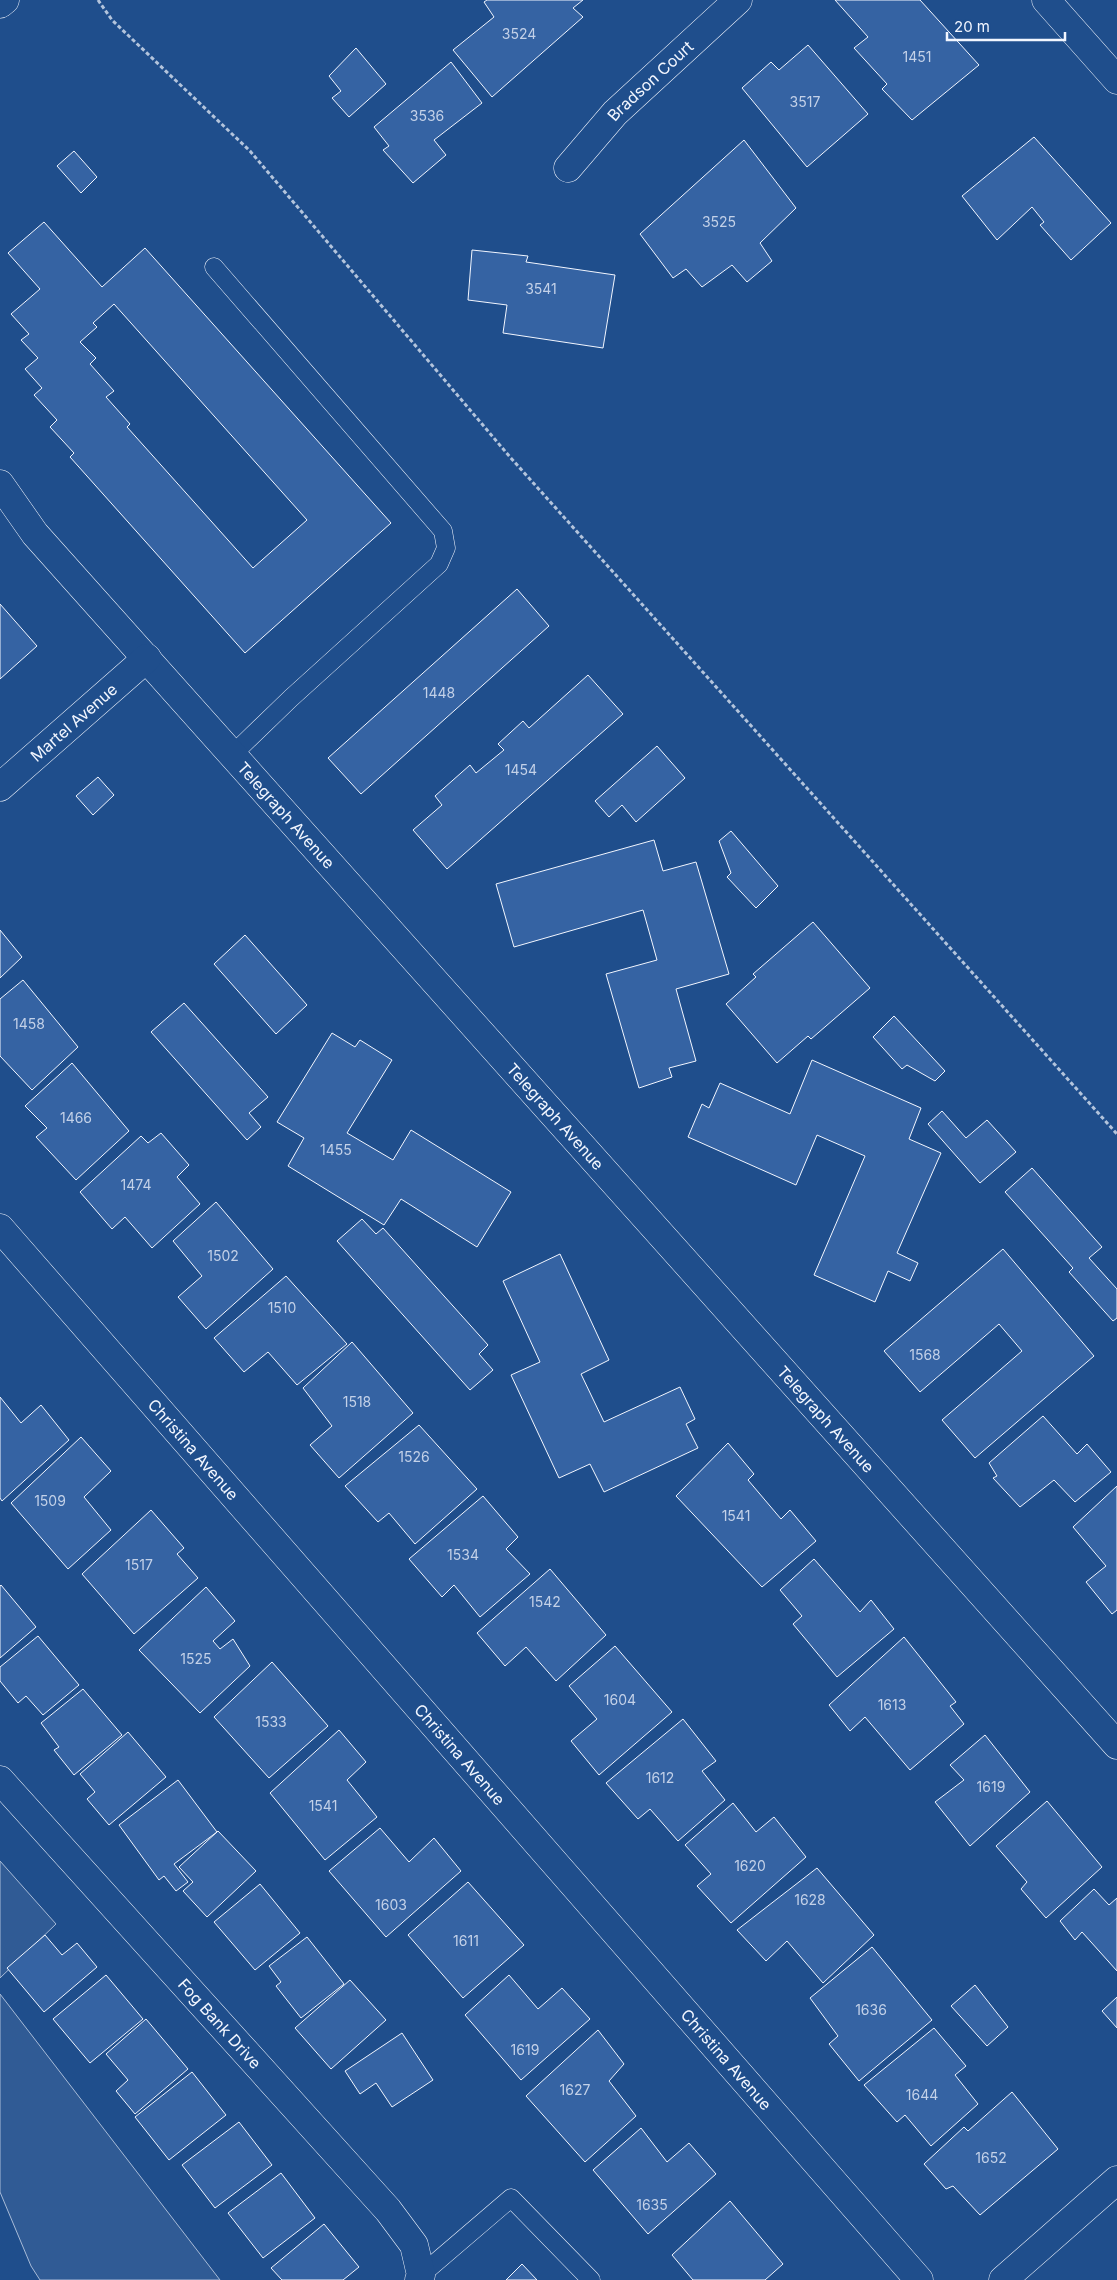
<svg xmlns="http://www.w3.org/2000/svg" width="1117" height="2280" font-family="Inter,sans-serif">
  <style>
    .built { fill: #305b95; stroke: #a8bbd7 }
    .building { fill: #3563a3; stroke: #f2f6ff; fill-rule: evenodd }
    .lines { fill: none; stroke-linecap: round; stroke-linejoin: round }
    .service-casing { stroke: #f2f6ff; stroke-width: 19 }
    .minor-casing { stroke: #f2f6ff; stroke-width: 29 }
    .tertiary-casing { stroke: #f2f6ff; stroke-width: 29 }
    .path { stroke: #b3c4dc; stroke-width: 3; stroke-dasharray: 4 2.5; stroke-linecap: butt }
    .service { stroke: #1f4e8c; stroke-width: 18 }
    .minor { stroke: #1f4e8c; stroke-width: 28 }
    .tertiary { stroke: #1f4e8c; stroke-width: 28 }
    .labels { text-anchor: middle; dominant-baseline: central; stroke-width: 4; stroke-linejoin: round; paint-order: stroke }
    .number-label { font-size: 14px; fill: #c3d1e8 }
    .street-label { font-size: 16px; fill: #f2f6ff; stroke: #1f4e8c }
  </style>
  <rect width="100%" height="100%" fill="#1f4e8c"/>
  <path class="built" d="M 0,1861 L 56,1924 L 0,1978 Z
    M 0,1994 L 220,2280 L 40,2280 L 31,2266 L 0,2192 Z"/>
  <path class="building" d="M 487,0 L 583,0 L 573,8 L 583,17 L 492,97 L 453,50 L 494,17 L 484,2 Z
    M 835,0 L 920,0 L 979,65 L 912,120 L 882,89 L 887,84 L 854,48 L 868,37 Z
    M 808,45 L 868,114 L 807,167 L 742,88 L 771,62 L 779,70 Z
    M 356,48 L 386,84 L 349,117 L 332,98 L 341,91 L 329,76 Z
    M 451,62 L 482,103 L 434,140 L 446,155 L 413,183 L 383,150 L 389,146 L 374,127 Z
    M 1034,137 L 1111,223 L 1071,260 L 1040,225 L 1044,222 L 1032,207 L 997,240 L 962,196 Z
    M 744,140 L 796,208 L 760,243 L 772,261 L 747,282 L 732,265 L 702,287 L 686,269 L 673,278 L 640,234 Z
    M 74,151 L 97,177 L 81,193 L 57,166 Z
    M 44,222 L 102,287 L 145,248 L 391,523 L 245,653 L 70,457 L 74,453 L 50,427 L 57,420 L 34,395 L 42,388 L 25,369 L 38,358 L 21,340 L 29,334 L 11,314 L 40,289 L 8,253 ZM 114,304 L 307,520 L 253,568 L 127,427 L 130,424 L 106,397 L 114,391 L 90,364 L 96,358 L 80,342 L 97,327 L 93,323 Z
    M 472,250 L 528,256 L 526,262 L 615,275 L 603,348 L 503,333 L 507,305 L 468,300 Z
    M 517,589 L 549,626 L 361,794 L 328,758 Z
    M 0,604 L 37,646 L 0,679 Z
    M 588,675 L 623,714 L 447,869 L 413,830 L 442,805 L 435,796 L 470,765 L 476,773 L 504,750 L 498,744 L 523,721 L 529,728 Z
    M 657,746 L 685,778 L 636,822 L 622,805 L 609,817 L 595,801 Z
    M 98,777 L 114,795 L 93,815 L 76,796 Z
    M 731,831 L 778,886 L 756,908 L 727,877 L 731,873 L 719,841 Z
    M 654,840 L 663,871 L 696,862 L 729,974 L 676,989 L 696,1061 L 669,1068 L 672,1077 L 639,1088 L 606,974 L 657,960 L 643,910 L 514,947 L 496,884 Z
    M 813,922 L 870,988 L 811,1039 L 808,1036 L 777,1063 L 726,1004 L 756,977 L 753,974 Z
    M 0,930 L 22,957 L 0,978 Z
    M 245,935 L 307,1005 L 276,1034 L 214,964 Z
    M 23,980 L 78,1047 L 32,1090 L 0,1056 L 0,999 Z
    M 184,1003 L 268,1097 L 249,1113 L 261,1127 L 247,1140 L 151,1032 Z
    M 894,1016 L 945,1071 L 935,1081 L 907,1065 L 902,1069 L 873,1037 Z
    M 332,1033 L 355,1047 L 360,1040 L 392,1060 L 347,1133 L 393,1160 L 411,1130 L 511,1192 L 477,1247 L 401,1199 L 384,1225 L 288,1166 L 304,1138 L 277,1122 Z
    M 812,1060 L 921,1108 L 909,1139 L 941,1153 L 897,1253 L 918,1263 L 910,1281 L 888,1271 L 875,1302 L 814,1275 L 865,1156 L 817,1135 L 796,1185 L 688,1137 L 702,1104 L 709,1108 L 720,1083 L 790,1114 Z
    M 72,1063 L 129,1131 L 76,1180 L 36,1137 L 47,1128 L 25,1106 Z
    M 942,1111 L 966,1138 L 987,1120 L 1016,1152 L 980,1183 L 928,1124 Z
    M 161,1133 L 189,1165 L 177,1177 L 200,1204 L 152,1248 L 125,1217 L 112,1229 L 80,1192 L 141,1136 L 148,1143 Z
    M 1032,1168 L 1102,1247 L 1089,1258 L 1117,1289 L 1117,1318 L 1113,1321 L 1069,1272 L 1073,1268 L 1005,1192 Z
    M 216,1202 L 273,1269 L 206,1329 L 178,1297 L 202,1276 L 173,1241 Z
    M 362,1219 L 376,1234 L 383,1228 L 488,1345 L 479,1354 L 493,1370 L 470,1390 L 337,1241 Z
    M 1003,1249 L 1094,1356 L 975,1458 L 942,1420 L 1022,1351 L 999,1324 L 920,1392 L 884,1351 Z
    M 560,1254 L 609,1360 L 581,1374 L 604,1422 L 680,1387 L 695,1419 L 686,1424 L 698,1448 L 604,1492 L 590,1464 L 559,1478 L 511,1375 L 540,1362 L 503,1281 Z
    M 286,1276 L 347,1344 L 297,1385 L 268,1352 L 244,1372 L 214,1338 Z
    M 352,1342 L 413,1413 L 339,1478 L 310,1445 L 332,1426 L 303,1388 Z
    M 0,1397 L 21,1423 L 41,1405 L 69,1440 L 2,1501 L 0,1498 Z
    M 1043,1416 L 1077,1454 L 1087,1444 L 1111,1472 L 1075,1502 L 1054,1480 L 1020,1507 L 993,1478 L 997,1476 L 989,1463 Z
    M 419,1425 L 477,1489 L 415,1544 L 389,1513 L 378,1522 L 345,1486 Z
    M 81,1437 L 111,1471 L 84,1497 L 111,1530 L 68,1569 L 11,1503 Z
    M 728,1443 L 754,1474 L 748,1480 L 781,1519 L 790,1510 L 816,1541 L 762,1587 L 676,1496 Z
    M 1117,1486 L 1117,1610 L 1112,1614 L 1086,1582 L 1106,1566 L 1073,1527 Z
    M 483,1496 L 518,1537 L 506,1549 L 530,1574 L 480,1617 L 454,1585 L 442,1597 L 409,1559 Z
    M 151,1510 L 184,1548 L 177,1554 L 198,1578 L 134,1634 L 82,1574 Z
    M 814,1559 L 860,1612 L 871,1600 L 894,1629 L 837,1677 L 793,1624 L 802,1616 L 780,1590 Z
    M 550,1569 L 606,1635 L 556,1681 L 526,1647 L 505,1666 L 477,1633 Z
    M 1,1585 L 36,1627 L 0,1658 L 0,1586 Z
    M 206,1587 L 235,1621 L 213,1641 L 220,1649 L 233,1639 L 250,1666 L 200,1713 L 139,1650 Z
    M 38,1636 L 79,1685 L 43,1715 L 26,1696 L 18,1703 L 0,1681 L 0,1667 Z
    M 904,1637 L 956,1702 L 950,1706 L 964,1724 L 910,1770 L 865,1717 L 850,1731 L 829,1705 Z
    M 615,1646 L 672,1712 L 599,1775 L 571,1741 L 597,1719 L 569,1686 Z
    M 272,1662 L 328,1726 L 269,1778 L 214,1717 Z
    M 83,1689 L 122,1735 L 74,1775 L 54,1750 L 59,1747 L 41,1723 Z
    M 683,1719 L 716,1761 L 702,1771 L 725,1800 L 678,1841 L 650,1809 L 638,1819 L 606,1783 Z
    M 339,1730 L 366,1762 L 347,1780 L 377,1817 L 325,1860 L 270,1793 Z
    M 128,1732 L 166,1777 L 109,1825 L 87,1799 L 95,1792 L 80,1774 Z
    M 985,1735 L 1030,1792 L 970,1846 L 935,1802 L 964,1780 L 950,1765 Z
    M 178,1780 L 217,1832 L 174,1864 L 188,1882 L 176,1891 L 164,1876 L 159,1880 L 119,1825 Z
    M 1047,1801 L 1102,1867 L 1046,1918 L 1021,1889 L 1027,1882 L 996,1846 Z
    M 733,1803 L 756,1832 L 774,1817 L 806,1857 L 731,1923 L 697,1886 L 711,1874 L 685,1845 Z
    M 380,1828 L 409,1862 L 434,1838 L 461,1871 L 386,1937 L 329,1871 Z
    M 218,1831 L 256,1871 L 207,1917 L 183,1891 L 193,1882 L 179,1867 Z
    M 817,1868 L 874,1935 L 823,1983 L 787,1941 L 766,1961 L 737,1930 Z
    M 468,1882 L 524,1945 L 463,1998 L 408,1935 Z
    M 260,1884 L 300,1933 L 255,1970 L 214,1922 Z
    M 1094,1889 L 1109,1905 L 1117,1898 L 1117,1971 L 1082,1932 L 1075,1940 L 1060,1921 Z
    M 45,1935 L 62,1955 L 77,1943 L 97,1967 L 44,2012 L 7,1968 Z
    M 307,1937 L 344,1984 L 301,2018 L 276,1986 L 281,1982 L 269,1966 Z
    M 872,1947 L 932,2020 L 859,2081 L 829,2044 L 838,2036 L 810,1998 Z
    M 106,1975 L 143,2019 L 90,2063 L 53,2019 Z
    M 509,1975 L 538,2009 L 562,1988 L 590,2019 L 521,2080 L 465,2015 Z
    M 350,1980 L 386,2020 L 331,2069 L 295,2028 Z
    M 975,1985 L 1008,2027 L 987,2046 L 951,2006 Z
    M 1117,1997 L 1117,2028 L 1102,2011 Z
    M 146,2019 L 188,2069 L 135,2114 L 116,2091 L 128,2080 L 106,2054 Z
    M 934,2028 L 966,2066 L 955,2075 L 978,2104 L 931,2146 L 905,2115 L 897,2122 L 864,2085 Z
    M 598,2030 L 624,2064 L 609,2081 L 636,2116 L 585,2162 L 526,2096 Z
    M 402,2033 L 433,2080 L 392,2107 L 376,2083 L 360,2094 L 345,2071 Z
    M 192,2072 L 226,2115 L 169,2160 L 135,2117 Z
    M 1012,2092 L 1058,2149 L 980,2215 L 953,2186 L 946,2189 L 924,2164 L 964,2127 L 968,2131 Z
    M 239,2122 L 272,2165 L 215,2208 L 182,2165 Z
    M 641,2128 L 667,2162 L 689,2143 L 716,2174 L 648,2234 L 593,2170 Z
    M 281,2173 L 315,2218 L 263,2258 L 228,2213 Z
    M 730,2201 L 783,2264 L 765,2280 L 693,2280 L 672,2255 Z
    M 324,2224 L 359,2267 L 343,2280 L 282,2280 L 271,2268 Z
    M 522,2264 L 537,2280 L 506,2280 Z"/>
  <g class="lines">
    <g class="service-casing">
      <path id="service" d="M 214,267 L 443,531 L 446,548 L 439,564 L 291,698 L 233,754
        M 421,2275 L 511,2198 L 591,2280"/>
    </g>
    <g class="minor-casing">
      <g id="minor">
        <path d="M 1046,0 L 1117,80"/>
        <path id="s1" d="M 568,168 L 615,113 L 738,0"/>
        <path id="s2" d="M 0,484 L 35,534 L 1117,1745"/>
        <path id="s3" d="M 0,787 L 147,658"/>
        <path id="s4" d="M 0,1228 L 919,2280"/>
        <path id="s5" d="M 0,1780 L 388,2210 L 414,2245 L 421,2275 L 419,2280"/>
        <path d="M 1003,2280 L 1117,2180"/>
      </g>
    </g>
    <g class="tertiary-casing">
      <path id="tertiary" d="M 0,4 L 5,0"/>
    </g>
    <path class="path" d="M 98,0 L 112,20 L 250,151 L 510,457 L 1117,1134"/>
    <use href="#service" class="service"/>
    <use href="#minor" class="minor"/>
    <use href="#tertiary" class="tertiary"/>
  </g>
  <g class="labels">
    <g class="number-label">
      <text x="519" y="33">3524</text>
      <text x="917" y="56">1451</text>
      <text x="805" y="101">3517</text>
      <text x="427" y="115">3536</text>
      <text x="719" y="221">3525</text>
      <text x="541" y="288">3541</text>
      <text x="439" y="692">1448</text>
      <text x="521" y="769">1454</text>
      <text x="29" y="1023">1458</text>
      <text x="76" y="1117">1466</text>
      <text x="336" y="1149">1455</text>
      <text x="136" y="1184">1474</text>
      <text x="223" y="1255">1502</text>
      <text x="282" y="1307">1510</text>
      <text x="925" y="1354">1568</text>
      <text x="357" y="1401">1518</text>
      <text x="414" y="1456">1526</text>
      <text x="50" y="1500">1509</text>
      <text x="736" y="1515">1541</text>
      <text x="463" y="1554">1534</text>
      <text x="139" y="1564">1517</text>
      <text x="545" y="1601">1542</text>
      <text x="196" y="1658">1525</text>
      <text x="620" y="1699">1604</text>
      <text x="892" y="1704">1613</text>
      <text x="271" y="1721">1533</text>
      <text x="660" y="1777">1612</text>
      <text x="991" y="1786">1619</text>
      <text x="323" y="1805">1541</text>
      <text x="750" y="1865">1620</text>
      <text x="810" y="1899">1628</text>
      <text x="391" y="1904">1603</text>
      <text x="466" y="1940">1611</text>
      <text x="871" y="2009">1636</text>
      <text x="525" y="2049">1619</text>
      <text x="575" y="2089">1627</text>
      <text x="922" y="2094">1644</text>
      <text x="991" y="2157">1652</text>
      <text x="652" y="2204">1635</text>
    </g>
    <g class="street-label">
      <text stroke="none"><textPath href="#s1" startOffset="120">Bradson Court</textPath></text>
      <text stroke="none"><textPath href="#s3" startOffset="98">Martel Avenue</textPath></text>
      <text stroke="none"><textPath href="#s2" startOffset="438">Telegraph Avenue</textPath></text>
      <text stroke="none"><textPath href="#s2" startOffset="842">Telegraph Avenue</textPath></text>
      <text stroke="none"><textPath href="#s2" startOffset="1248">Telegraph Avenue</textPath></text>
      <text stroke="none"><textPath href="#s4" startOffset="294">Christina Avenue</textPath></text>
      <text stroke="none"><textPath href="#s4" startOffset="699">Christina Avenue</textPath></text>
      <text stroke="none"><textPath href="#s5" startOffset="328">Fog Bank Drive</textPath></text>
      <text stroke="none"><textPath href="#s4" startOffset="1104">Christina Avenue</textPath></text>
    </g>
  </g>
  <path d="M947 32v8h118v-8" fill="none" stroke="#f2f6ff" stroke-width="2.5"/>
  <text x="954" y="32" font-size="15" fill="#f2f6ff" stroke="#1f4e8c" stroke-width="4" paint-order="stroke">20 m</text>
</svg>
